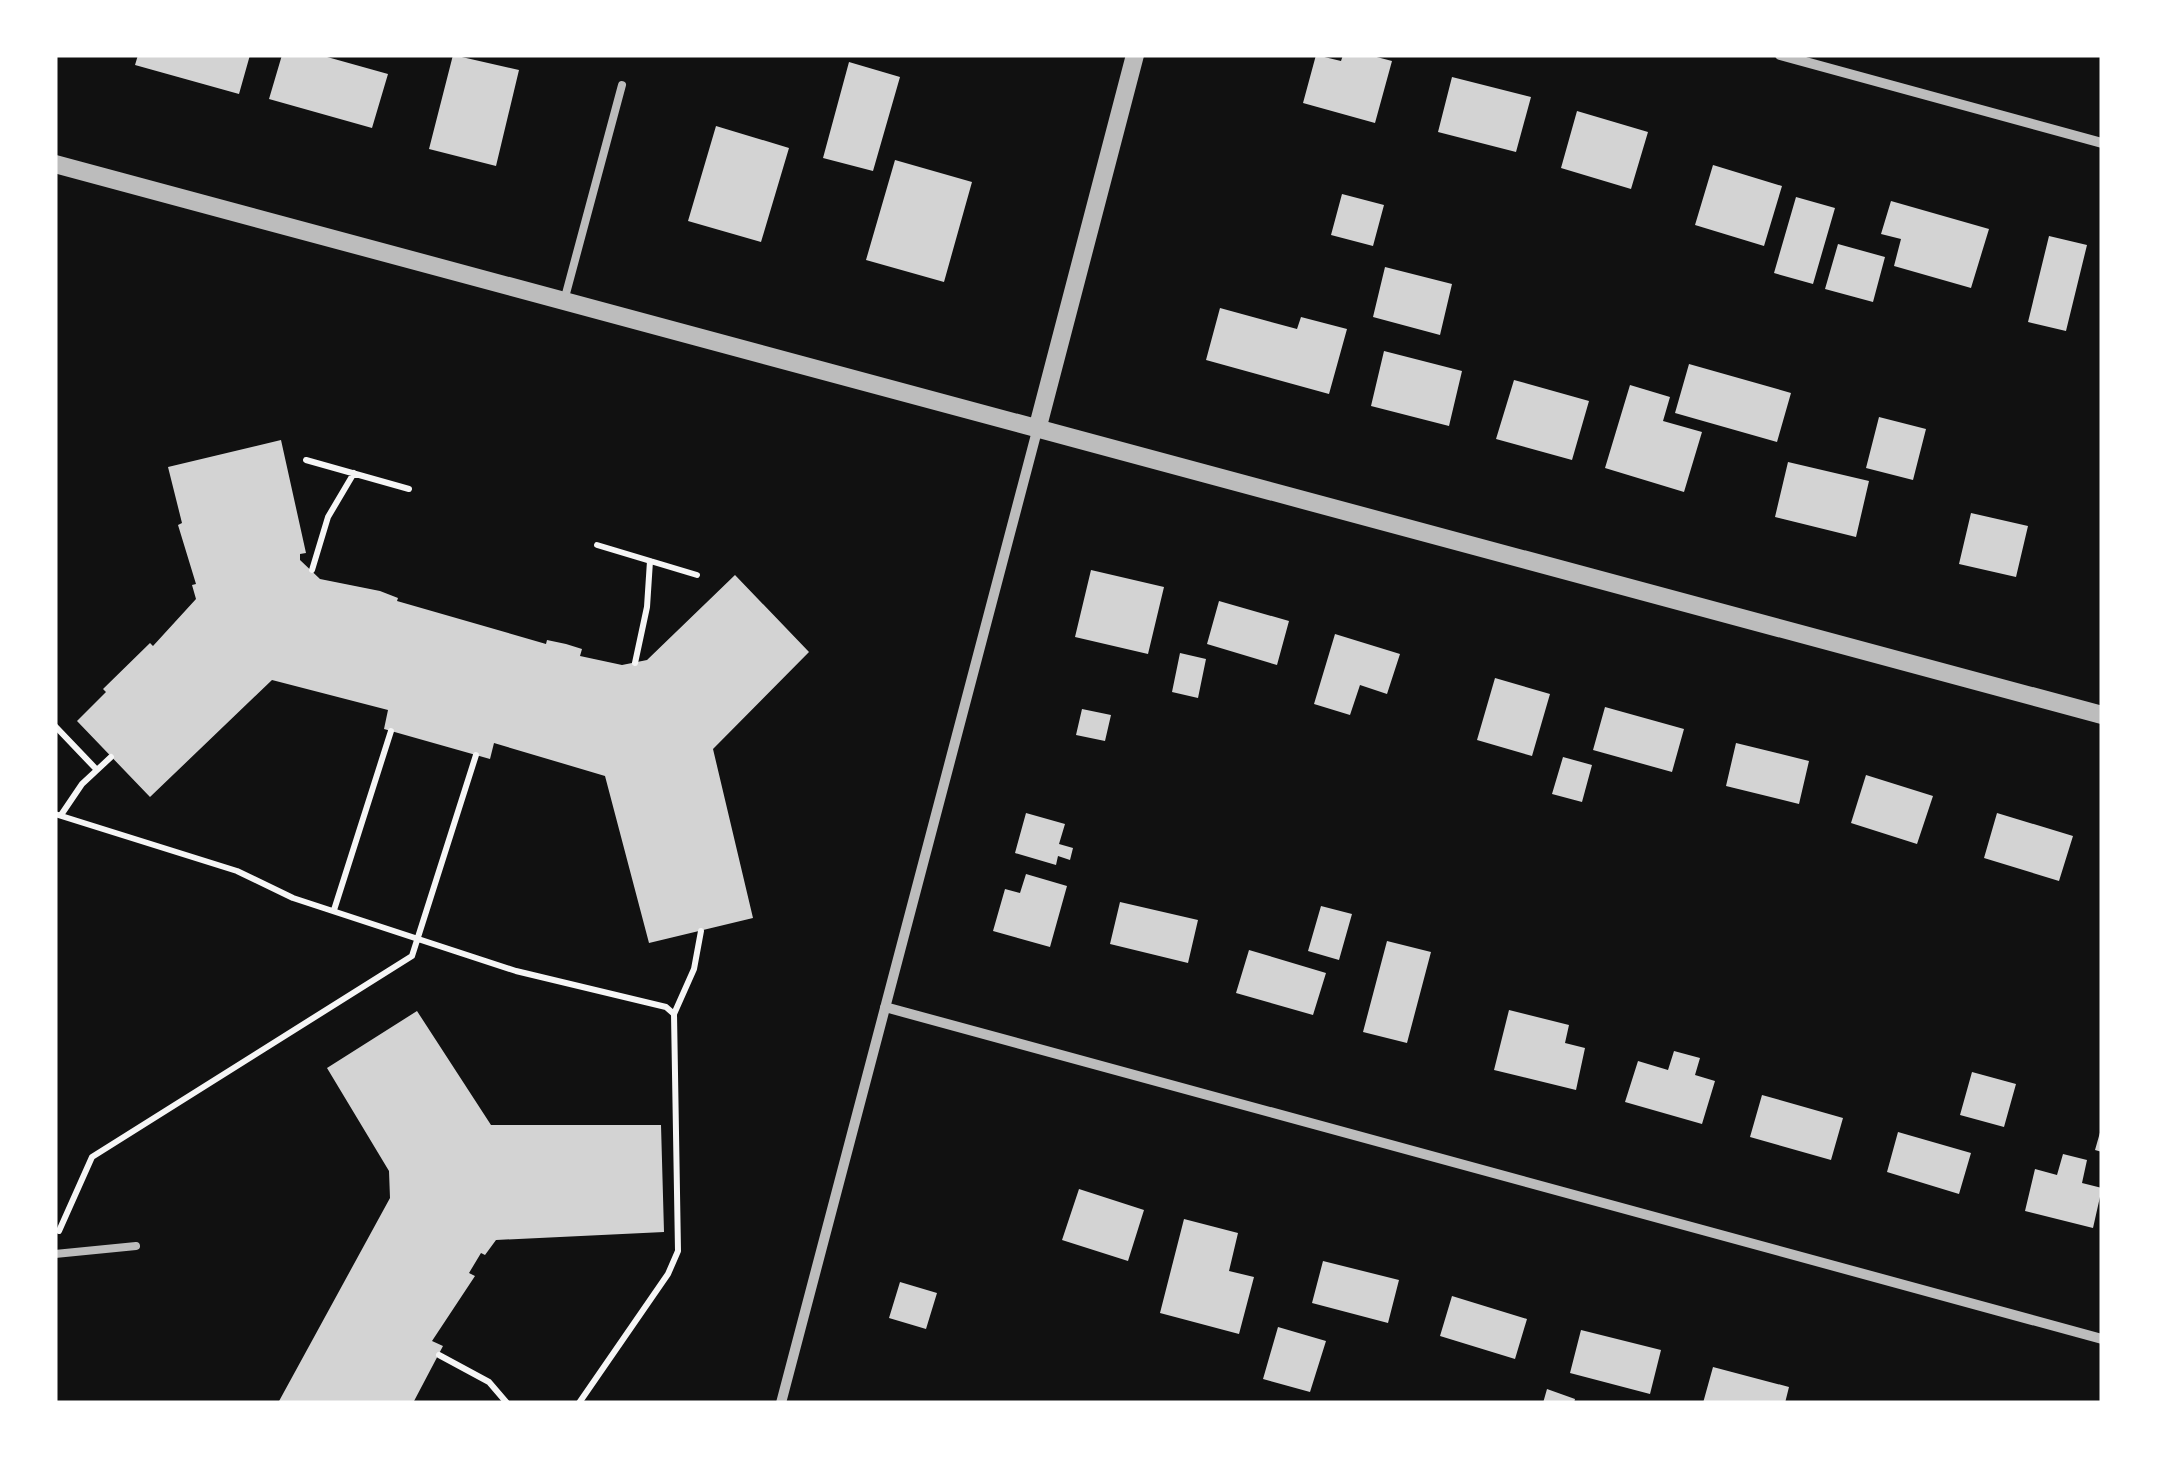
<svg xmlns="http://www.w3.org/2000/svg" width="2157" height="1458" font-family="'IBM Plex Sans',sans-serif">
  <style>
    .building { fill: #d3d3d3 }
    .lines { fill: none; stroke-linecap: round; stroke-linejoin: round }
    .path { stroke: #f5f5f5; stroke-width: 6 }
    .service { stroke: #bcbcbc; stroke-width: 8 }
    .minor { stroke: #bcbcbc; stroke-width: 10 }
    .tertiary { stroke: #bcbcbc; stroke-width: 18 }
  </style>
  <rect width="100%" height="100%" fill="#111"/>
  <path class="building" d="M 138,55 L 250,55 L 239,94 L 135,65 Z
    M 282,55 L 320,55 L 388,74 L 372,128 L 269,99 Z
    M 453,55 L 519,70 L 496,166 L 429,149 Z
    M 1316,55 L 1341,61 L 1343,55 L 1369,55 L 1392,61 L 1375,123 L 1303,103 Z
    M 849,62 L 900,77 L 873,171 L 823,158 Z
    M 1452,77 L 1531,97 L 1516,152 L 1438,132 Z
    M 1577,111 L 1648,132 L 1631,189 L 1561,168 Z
    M 716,126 L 789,148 L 761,242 L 688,221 Z
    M 895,160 L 972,182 L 944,282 L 866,260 Z
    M 1713,165 L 1782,186 L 1764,246 L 1695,225 Z
    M 1342,194 L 1384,205 L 1373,246 L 1331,235 Z
    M 1796,197 L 1835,208 L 1813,284 L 1774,273 Z
    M 1891,201 L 1989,229 L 1971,288 L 1894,266 L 1901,239 L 1881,234 Z
    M 2049,236 L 2087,245 L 2066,331 L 2028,322 Z
    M 1838,244 L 1885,257 L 1873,302 L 1825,289 Z
    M 1385,267 L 1452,284 L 1440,335 L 1373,317 Z
    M 1220,308 L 1297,329 L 1301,317 L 1347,329 L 1329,394 L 1206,360 Z
    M 1384,351 L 1462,371 L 1449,426 L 1371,406 Z
    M 1689,364 L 1791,393 L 1777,442 L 1675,413 Z
    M 1514,380 L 1589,401 L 1572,460 L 1496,439 Z
    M 1630,385 L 1670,397 L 1663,421 L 1702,432 L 1684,492 L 1605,468 Z
    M 1879,417 L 1926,429 L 1913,480 L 1866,468 Z
    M 281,440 L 306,553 L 300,554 L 300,560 L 320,579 L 380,591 L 398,598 L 397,601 L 546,644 L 547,640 L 566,644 L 582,649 L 580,656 L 622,665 L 647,660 L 735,575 L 809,652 L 713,749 L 753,918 L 649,943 L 605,776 L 494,743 L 490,759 L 384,729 L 388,710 L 272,680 L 150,797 L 77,721 L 106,692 L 103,689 L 150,643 L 153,646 L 196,599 L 192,585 L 196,584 L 178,525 L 182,523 L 168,467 Z
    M 1788,462 L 1869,481 L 1856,537 L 1775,517 Z
    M 1971,513 L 2028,526 L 2016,577 L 1959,564 Z
    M 1091,570 L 1164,587 L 1148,654 L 1075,637 Z
    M 1219,601 L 1289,621 L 1277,665 L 1207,644 Z
    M 1335,634 L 1400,654 L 1387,694 L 1360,685 L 1350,715 L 1314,704 Z
    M 1180,653 L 1206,659 L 1198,698 L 1172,692 Z
    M 1495,678 L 1550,694 L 1532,756 L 1477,740 Z
    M 1605,707 L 1684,729 L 1672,772 L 1593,750 Z
    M 1082,709 L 1111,715 L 1105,741 L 1076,735 Z
    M 1736,743 L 1809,761 L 1799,804 L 1726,786 Z
    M 1563,757 L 1592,765 L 1582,802 L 1552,794 Z
    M 1866,775 L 1933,796 L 1917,844 L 1851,823 Z
    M 1026,813 L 1065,824 L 1059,844 L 1073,848 L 1070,860 L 1058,856 L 1056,865 L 1015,853 Z
    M 1997,813 L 2073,836 L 2059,881 L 1984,858 Z
    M 1026,874 L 1067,886 L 1050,947 L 993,931 L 1005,889 L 1020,893 Z
    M 1120,902 L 1198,920 L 1188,963 L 1110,944 Z
    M 1321,906 L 1352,914 L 1339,960 L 1308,951 Z
    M 1387,941 L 1431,952 L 1407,1043 L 1363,1032 Z
    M 1249,950 L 1326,973 L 1313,1015 L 1236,993 Z
    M 1509,1010 L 1569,1025 L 1565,1043 L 1585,1048 L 1576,1090 L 1494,1070 Z
    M 417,1011 L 491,1125 L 661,1125 L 664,1232 L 496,1240 L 485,1255 L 481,1253 L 469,1273 L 475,1276 L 432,1341 L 443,1346 L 413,1403 L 278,1403 L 390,1198 L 389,1171 L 327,1068 Z
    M 1674,1051 L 1700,1058 L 1695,1075 L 1715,1081 L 1702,1124 L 1625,1102 L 1638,1061 L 1668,1070 Z
    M 1972,1072 L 2016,1084 L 2004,1127 L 1960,1115 Z
    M 1762,1095 L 1843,1118 L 1831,1160 L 1750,1137 Z
    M 2101,1129 L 2102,1129 L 2102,1152 L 2095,1150 Z
    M 1898,1132 L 1971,1153 L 1959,1194 L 1887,1172 Z
    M 2063,1154 L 2087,1160 L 2082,1183 L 2102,1188 L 2093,1228 L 2025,1211 L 2035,1169 L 2057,1175 Z
    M 1079,1189 L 1144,1210 L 1128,1261 L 1062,1240 Z
    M 1184,1219 L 1238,1233 L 1229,1271 L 1254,1277 L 1239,1334 L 1160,1313 Z
    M 1323,1261 L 1399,1280 L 1388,1323 L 1312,1303 Z
    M 900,1282 L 937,1293 L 926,1329 L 889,1318 Z
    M 1452,1296 L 1527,1319 L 1515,1359 L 1440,1336 Z
    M 1278,1327 L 1326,1341 L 1310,1392 L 1263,1379 Z
    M 1581,1330 L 1661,1350 L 1650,1394 L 1570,1373 Z
    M 1713,1367 L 1789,1387 L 1785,1403 L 1703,1403 Z
    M 1547,1389 L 1575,1399 L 1574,1403 L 1543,1403 Z"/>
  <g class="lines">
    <path class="path" d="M 306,460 L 409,489
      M 597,545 L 697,575
      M 312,570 L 328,517 L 354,473
      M 635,663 L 647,607 L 650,561
      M 55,726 L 97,770
      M 55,814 L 237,871 L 293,898 L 516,971 L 666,1007 L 674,1014 L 678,1251 L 668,1274 L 579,1403
      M 61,815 L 82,784 L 111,757
      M 334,910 L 391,731
      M 674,1014 L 694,969 L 701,931
      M 59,1231 L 92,1157 L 412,956 L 476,755
      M 439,1355 L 489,1382 L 507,1403"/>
    <path class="service" d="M 564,301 L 622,85
      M 55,1254 L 136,1246"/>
    <path class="minor" d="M 1780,55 L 2102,143
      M 885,1007 L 2102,1339
      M 781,1403 L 1038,427"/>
    <path class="tertiary" d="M 55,164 L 2102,715
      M 1038,426 L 1135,55"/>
  </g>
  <rect width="2157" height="1458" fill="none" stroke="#ffffff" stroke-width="115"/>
</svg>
